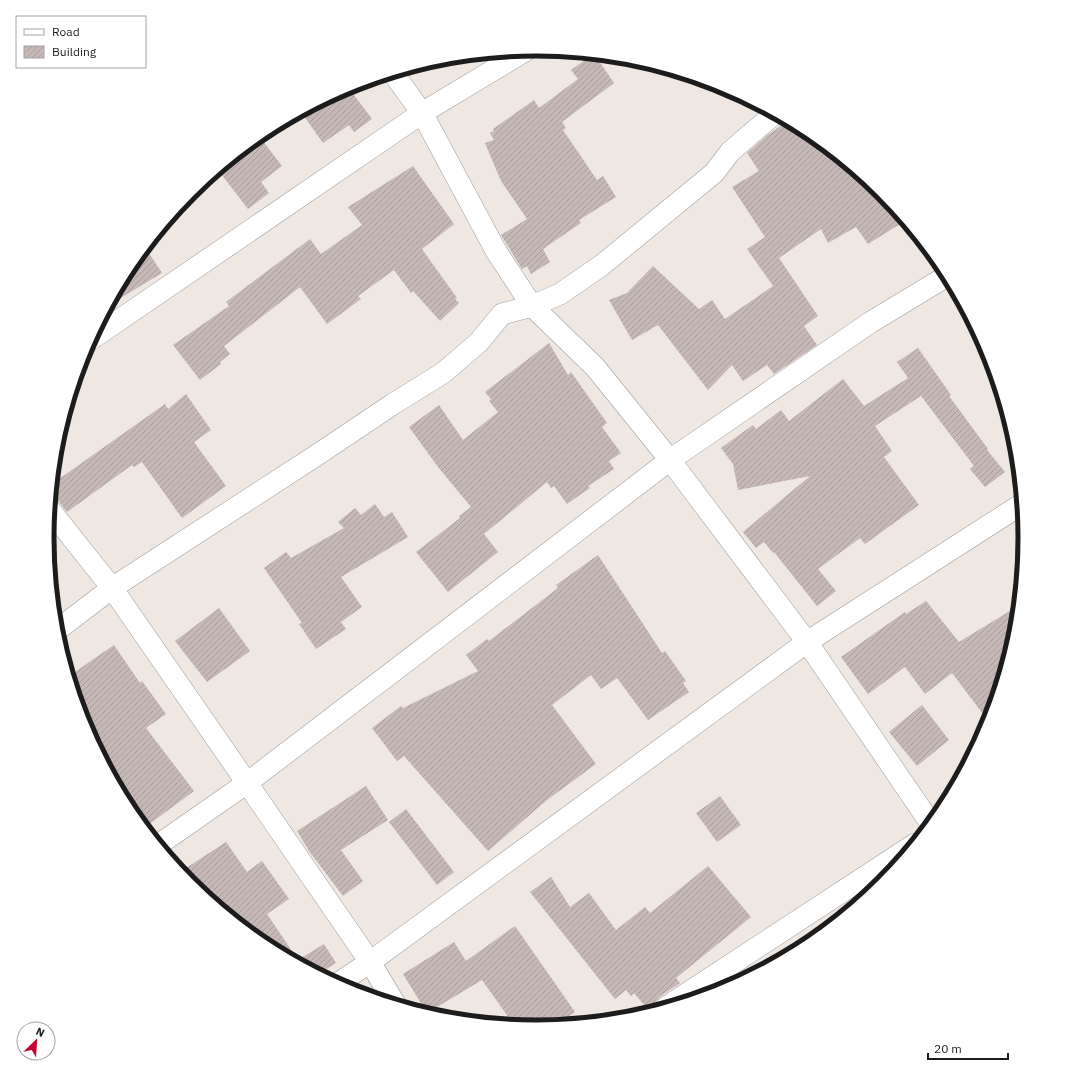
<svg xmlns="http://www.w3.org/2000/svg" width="1072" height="1077" font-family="'IBM Plex Sans',sans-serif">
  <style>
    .building { fill: url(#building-hatch) }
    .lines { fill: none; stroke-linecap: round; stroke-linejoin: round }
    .minor-casing { stroke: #9d9d9d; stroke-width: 22 }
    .minor { stroke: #fff; stroke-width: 21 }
    .rim { fill: none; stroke: #1c1c1c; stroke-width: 5 }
  </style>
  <defs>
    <pattern id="building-hatch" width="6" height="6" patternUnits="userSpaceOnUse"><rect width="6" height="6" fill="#c5b8b6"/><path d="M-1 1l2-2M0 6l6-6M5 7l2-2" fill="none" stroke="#a99e9c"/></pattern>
  </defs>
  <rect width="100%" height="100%" fill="#eee7e2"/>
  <path class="building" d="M 592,55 L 595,55 L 614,83 L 562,122 L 566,128 L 563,130 L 597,180 L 603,176 L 616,197 L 579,220 L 581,223 L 543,249 L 550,262 L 531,274 L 527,266 L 522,269 L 501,235 L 527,219 L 501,181 L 485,143 L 494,140 L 490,133 L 494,131 L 493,129 L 534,100 L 539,108 L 578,79 L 571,70 Z
    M 348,87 L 372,119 L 354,132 L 349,125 L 323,143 L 301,112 Z
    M 788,121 L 808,132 L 882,193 L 905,221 L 868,244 L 856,227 L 828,243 L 821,229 L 779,258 L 818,316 L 804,326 L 817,345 L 774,374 L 767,365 L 743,381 L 732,365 L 708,390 L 658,325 L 632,340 L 609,300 L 627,293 L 653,266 L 699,309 L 712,300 L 725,319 L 773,286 L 747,249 L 765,237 L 732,187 L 759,171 L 747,153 L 769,134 Z
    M 259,136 L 282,166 L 261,182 L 269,193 L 248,209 L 218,170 Z
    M 413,166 L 454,224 L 422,249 L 457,298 L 455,299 L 459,303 L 440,321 L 413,291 L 411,293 L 394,270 L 358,296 L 361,299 L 327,324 L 300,287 L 224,346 L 230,354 L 220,362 L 221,364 L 200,380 L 173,345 L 229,306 L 226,302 L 310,239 L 321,254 L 362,225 L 348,207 Z
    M 145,247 L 162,273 L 109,305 L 130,267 Z
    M 549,343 L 568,375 L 571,372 L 607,423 L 602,427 L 621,453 L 609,461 L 614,469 L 588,486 L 590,488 L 567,504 L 554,486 L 551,488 L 547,482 L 484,534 L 498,552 L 448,592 L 416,552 L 460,518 L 459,516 L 471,507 L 438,467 L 409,427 L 439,405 L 463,440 L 498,412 L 489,401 L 491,399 L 485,392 Z
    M 918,348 L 951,395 L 949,396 L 988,449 L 987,450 L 1005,472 L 985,487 L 970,469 L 974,466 L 921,396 L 875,426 L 892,451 L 884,457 L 919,505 L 865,544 L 860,538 L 818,569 L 836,591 L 817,606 L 774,552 L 773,553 L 764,542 L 756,548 L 743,532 L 810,476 L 738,490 L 733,464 L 721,448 L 753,425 L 756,429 L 781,410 L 789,421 L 843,379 L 864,406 L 908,378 L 897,362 Z
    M 186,394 L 211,430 L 194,442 L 226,486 L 182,518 L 142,462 L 134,467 L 132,465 L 67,512 L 59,502 L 52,498 L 52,484 L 165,404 L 168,409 Z
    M 375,504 L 384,517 L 392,512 L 408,537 L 341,577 L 362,607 L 341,622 L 346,629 L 316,649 L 299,624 L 302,623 L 264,568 L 286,552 L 291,558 L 344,528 L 338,522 L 355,508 L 361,515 Z
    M 598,555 L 662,653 L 665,651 L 686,681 L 683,683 L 689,692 L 648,720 L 617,678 L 601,689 L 591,675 L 552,705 L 596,764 L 547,800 L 488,851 L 404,756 L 397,761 L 372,728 L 401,706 L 403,708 L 478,671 L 466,655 L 487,639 L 489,641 L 558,588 L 556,585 Z
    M 926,601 L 959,642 L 1018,606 L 1016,634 L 989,722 L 952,673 L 925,694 L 905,667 L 868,694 L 841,657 L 905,612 L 906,614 Z
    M 219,608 L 250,651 L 207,682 L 175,641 Z
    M 114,645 L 140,683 L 142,681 L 166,714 L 146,728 L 194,791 L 144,828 L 129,810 L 84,725 L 69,676 Z
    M 922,705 L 949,740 L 917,766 L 889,732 Z
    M 366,786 L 388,820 L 341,850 L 363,881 L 343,896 L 309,851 L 297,831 Z
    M 720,796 L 741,825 L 717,842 L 696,813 Z
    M 406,809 L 454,872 L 437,885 L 389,822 Z
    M 226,842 L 247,872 L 262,861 L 289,899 L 267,914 L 298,960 L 324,944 L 336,963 L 318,974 L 264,945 L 190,884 L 180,872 Z
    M 708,866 L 751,917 L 676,978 L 680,983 L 659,997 L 655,1002 L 655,1010 L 650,1012 L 634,993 L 631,996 L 626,990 L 615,999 L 530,892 L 551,877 L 570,907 L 589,893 L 616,930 L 645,907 L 650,913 Z
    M 515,926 L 575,1012 L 555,1026 L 535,1027 L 514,1025 L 482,980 L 427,1013 L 403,974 L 454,942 L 466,961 Z"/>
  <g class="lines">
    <g class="minor-casing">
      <path id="minor" d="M 393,73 L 422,113 L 496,251 L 532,306 L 595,367 L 670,460 L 807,642 L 931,824
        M 90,340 L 422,113 L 525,51
        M 50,510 L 112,588 L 247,783 L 370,962 L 395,1004
        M 56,631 L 112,588 L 317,455 L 393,404 L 443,373 L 479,342 L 502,314 L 532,306 L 560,294 L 602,265 L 714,173 L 730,152 L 774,114
        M 158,845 L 247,783 L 670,460 L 871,322 L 947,276
        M 337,984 L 370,962 L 807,642 L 1022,504
        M 666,1007 L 915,844"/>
    </g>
    <use href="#minor" class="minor"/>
  </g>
  <path d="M0 0H1072V1077H0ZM54 538a482 482 0 1 1 964 0a482 482 0 1 1-964 0Z" fill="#fff" fill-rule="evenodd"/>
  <path class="rim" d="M54 538a482 482 0 1 1 964 0a482 482 0 1 1-964 0Z"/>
  <rect x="16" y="16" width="130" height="52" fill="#ffffff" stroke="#a4a4a4"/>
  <rect x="24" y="29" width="20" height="6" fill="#ffffff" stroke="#a4a4a4"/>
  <text x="52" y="36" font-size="12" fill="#1c1c1c">Road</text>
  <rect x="24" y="46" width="20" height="12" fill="url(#building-hatch)" stroke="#a4a4a4"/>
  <text x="52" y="56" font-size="12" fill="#1c1c1c">Building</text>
  <g transform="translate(36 1041) rotate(25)"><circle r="19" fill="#ffffff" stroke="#a4a4a4"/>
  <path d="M0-3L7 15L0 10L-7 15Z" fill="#c40431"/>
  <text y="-6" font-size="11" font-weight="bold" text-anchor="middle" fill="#1c1c1c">N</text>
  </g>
  <path d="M928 1053v6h80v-6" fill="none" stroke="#1c1c1c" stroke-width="2"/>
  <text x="934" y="1053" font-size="12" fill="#1c1c1c" stroke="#ffffff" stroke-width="3" paint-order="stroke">20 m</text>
</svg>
